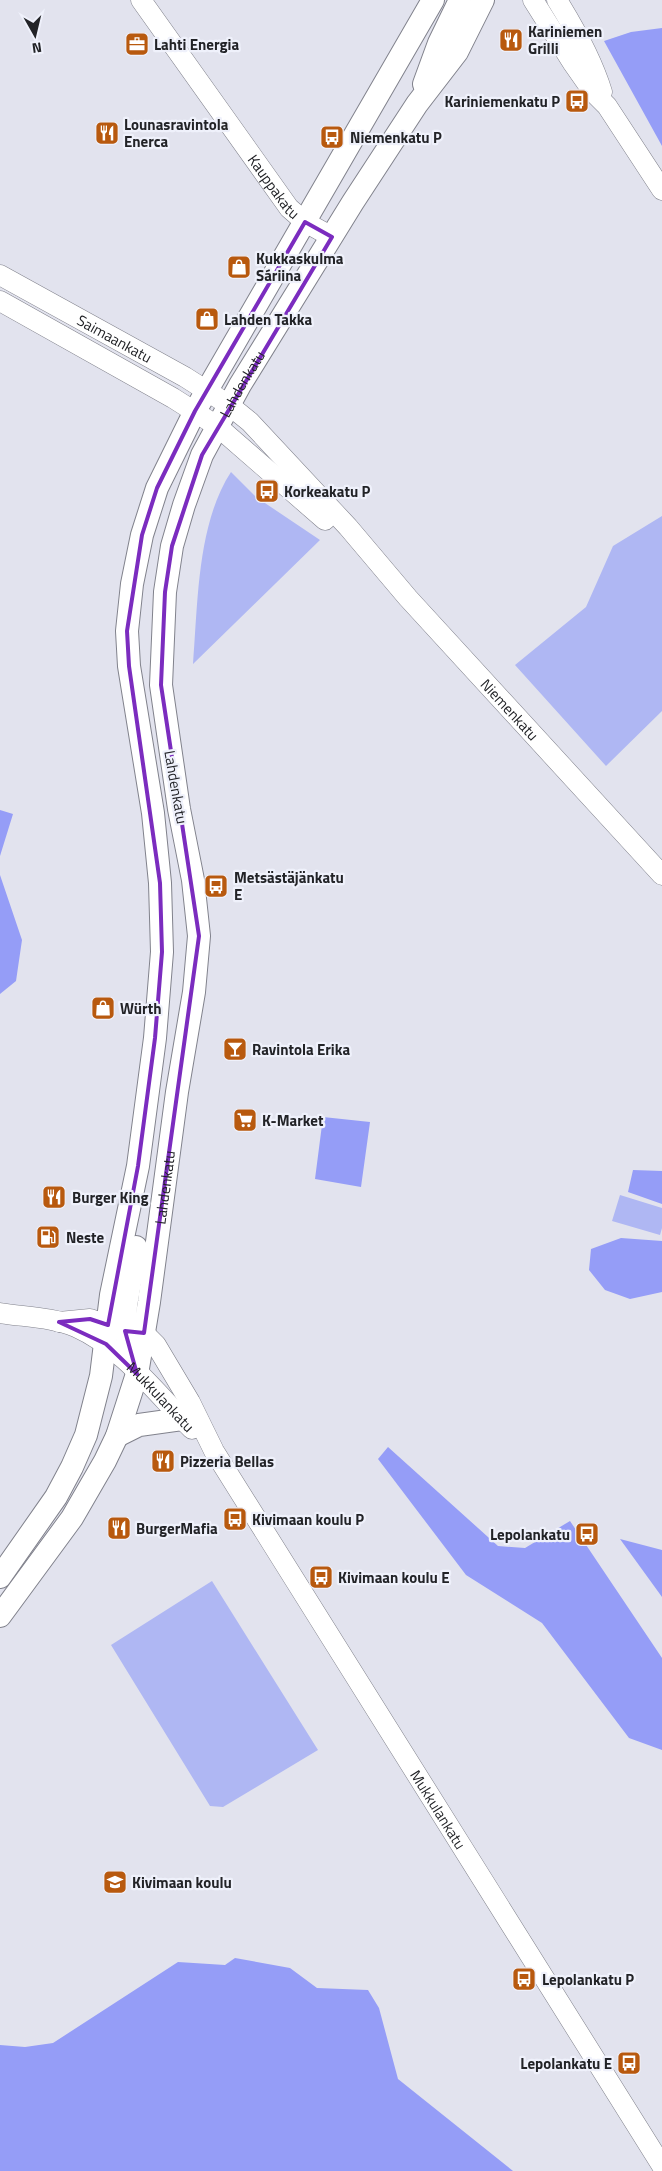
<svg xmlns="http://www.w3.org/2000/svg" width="662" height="2171" font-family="'Titillium Web',sans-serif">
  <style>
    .green { fill: #afb7f3 }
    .forest { fill: #959df7 }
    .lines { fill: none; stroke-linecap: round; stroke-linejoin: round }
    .secondary-casing { stroke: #81828c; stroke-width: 21 }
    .primary-casing { stroke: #81828c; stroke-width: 24 }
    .secondary { stroke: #fff; stroke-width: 20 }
    .primary { stroke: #fff; stroke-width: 22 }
    .marked { fill: none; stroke: #7b2cbf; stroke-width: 4; stroke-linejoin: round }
    .labels { text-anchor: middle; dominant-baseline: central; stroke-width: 4.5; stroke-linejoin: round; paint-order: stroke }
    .poi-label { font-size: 15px; font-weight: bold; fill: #222327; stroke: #eff1fb; text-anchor: start }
    .street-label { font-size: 15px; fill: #222327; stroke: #eff1fb }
  </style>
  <rect width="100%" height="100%" fill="#e2e3ee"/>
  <path class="green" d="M 231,472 L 256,497 L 320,540 L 193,664 C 198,603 197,524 231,472 Z
    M 662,516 L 662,711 L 606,766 L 515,665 L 586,607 L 613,546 Z
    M 620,1195 L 662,1208 L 662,1228 L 660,1235 L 612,1221 Z
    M 212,1581 L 318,1750 L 223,1807 L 210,1806 L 111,1645 Z"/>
  <path class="forest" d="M 662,28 L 662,146 L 604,41 L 631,32 Z
    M 0,810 L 13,814 L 0,856 Z
    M 0,875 L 22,940 L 16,981 L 0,994 Z
    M 323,1117 L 370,1122 L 361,1187 L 315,1179 Z
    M 633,1170 L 662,1171 L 662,1204 L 628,1192 Z
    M 621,1238 L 662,1241 L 662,1292 L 630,1299 L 605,1290 L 589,1270 L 591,1249 Z
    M 388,1447 L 498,1546 L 525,1548 L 570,1521 L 662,1658 L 662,1750 L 629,1738 L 542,1623 L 466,1575 L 378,1459 Z
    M 620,1539 L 662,1550 L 662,1597 Z
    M 235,1958 L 290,1968 L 317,1988 L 368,1990 L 379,2008 L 398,2079 L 513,2171 L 0,2171 L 0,2045 L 25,2047 L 53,2043 L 178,1962 L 225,1965 Z"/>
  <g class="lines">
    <g class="secondary-casing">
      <g id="secondary">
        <path id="s1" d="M 141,0 L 289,208 L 305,222 L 332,237"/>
        <path d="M 533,0 L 572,62 L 593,92 L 607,106 L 662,190"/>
        <path d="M 557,0 C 575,29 592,59 602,92"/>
        <path id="s2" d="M 0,275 L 185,377 L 229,405 L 250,422 L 348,527 L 408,598 L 662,875"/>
        <path d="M 0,301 L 173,398 L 217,426 L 325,520"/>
        <path id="s3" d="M 0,1313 C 24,1317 53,1317 76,1327 C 123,1348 156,1393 192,1429"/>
        <path id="s4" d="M 59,1322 L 90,1319 L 125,1331 L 144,1333 L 156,1345 L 190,1402 L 214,1451 L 662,2166"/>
      </g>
    </g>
    <g class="primary-casing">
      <g id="primary">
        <path d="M 424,84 L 439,43 L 460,0"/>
        <path d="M 136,1247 L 126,1306 L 125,1331 L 136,1370"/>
        <path d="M 117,1436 L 139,1425 L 182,1419"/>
        <path d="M 0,1577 L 56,1497 L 72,1467 L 86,1435 L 101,1376 L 111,1295 L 138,1166 L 155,1038 L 162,952 L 160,883 L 153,813 L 129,666 L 127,631 L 132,584 L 142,535 L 157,488 L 195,411 L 433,0"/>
        <path id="s5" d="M 0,1616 L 72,1518 L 105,1461 L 117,1436 L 137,1374 L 149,1302 L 177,1092 L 194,992 L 199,936 L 193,880 L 179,809 L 161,685 L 165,592 L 172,546 L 184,505 L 202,455 L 240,385 L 353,202 L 417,104 L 457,52 L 483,0"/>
      </g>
    </g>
    <use href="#secondary" class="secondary"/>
    <use href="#primary" class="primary"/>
  </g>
  <path class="marked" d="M 305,222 L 332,237 L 202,455 L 172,546 L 165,592 L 161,685 L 199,936 L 144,1333 L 125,1331 L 137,1374 L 106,1344 L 59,1322 L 90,1319 L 108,1325 L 138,1166 L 155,1038 L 162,952 L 160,883 L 129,666 L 127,631 L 142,535 L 157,488 L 195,411 Z"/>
  <defs>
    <g id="restaurant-square" transform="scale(1.25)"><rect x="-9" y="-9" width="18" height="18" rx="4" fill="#b8590e" stroke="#eff1fb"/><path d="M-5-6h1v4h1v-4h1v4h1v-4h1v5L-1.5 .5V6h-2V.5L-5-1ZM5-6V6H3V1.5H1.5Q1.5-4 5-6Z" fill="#fff"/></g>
    <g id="office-square" transform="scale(1.25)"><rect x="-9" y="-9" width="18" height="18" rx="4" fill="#b8590e" stroke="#eff1fb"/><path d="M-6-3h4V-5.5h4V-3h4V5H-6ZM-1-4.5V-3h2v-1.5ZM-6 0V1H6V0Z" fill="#fff"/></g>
    <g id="bus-square" transform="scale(1.25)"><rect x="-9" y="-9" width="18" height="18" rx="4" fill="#b8590e" stroke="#eff1fb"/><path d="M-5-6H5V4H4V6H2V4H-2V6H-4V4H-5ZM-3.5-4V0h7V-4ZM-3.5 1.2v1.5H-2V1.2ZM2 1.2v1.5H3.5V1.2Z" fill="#fff"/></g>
    <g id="shop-square" transform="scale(1.25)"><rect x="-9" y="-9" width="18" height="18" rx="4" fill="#b8590e" stroke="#eff1fb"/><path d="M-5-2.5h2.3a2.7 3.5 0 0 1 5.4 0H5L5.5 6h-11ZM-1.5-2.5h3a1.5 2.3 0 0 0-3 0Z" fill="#fff"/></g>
    <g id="bar-square" transform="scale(1.25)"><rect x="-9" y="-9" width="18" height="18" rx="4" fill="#b8590e" stroke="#eff1fb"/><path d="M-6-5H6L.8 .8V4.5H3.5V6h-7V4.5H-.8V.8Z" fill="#fff"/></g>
    <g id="supermarket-square" transform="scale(1.25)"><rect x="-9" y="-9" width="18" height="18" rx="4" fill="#b8590e" stroke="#eff1fb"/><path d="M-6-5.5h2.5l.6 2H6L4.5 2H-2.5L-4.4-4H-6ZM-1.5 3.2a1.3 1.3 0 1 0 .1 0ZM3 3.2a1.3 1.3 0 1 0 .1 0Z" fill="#fff"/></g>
    <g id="fuel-square" transform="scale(1.25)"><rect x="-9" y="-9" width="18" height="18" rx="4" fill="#b8590e" stroke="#eff1fb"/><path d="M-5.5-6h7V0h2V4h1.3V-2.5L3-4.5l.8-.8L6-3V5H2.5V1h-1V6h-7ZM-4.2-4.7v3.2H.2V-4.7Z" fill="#fff"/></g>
    <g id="school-square" transform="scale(1.25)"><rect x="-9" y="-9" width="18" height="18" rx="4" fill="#b8590e" stroke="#eff1fb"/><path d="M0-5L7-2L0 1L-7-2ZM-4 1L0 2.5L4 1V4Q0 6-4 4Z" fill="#fff"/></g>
  </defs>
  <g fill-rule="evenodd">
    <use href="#restaurant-square" x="511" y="40"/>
    <use href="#office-square" x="137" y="44"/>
    <use href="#bus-square" x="577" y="101"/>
    <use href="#restaurant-square" x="107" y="133"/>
    <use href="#bus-square" x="332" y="137"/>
    <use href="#shop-square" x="239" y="267"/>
    <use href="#shop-square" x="207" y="319"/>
    <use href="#bus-square" x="267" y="491"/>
    <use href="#bus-square" x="216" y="886"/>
    <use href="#shop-square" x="103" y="1008"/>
    <use href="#bar-square" x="235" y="1049"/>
    <use href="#supermarket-square" x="245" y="1120"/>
    <use href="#restaurant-square" x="54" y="1197"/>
    <use href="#fuel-square" x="48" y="1237"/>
    <use href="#restaurant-square" x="163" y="1461"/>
    <use href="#bus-square" x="235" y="1519"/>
    <use href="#restaurant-square" x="119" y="1528"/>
    <use href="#bus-square" x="587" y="1534"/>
    <use href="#bus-square" x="321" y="1577"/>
    <use href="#school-square" x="115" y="1882"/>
    <use href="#bus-square" x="524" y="1979"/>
    <use href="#bus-square" x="629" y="2063"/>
  </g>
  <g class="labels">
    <g class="poi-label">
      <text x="528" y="31">Kariniemen<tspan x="528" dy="17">Grilli</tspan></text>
      <text x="154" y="44">Lahti Energia</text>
      <text x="560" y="101" text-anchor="end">Kariniemenkatu P</text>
      <text x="124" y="124">Lounasravintola<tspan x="124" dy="17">Enerca</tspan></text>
      <text x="350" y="137">Niemenkatu P</text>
      <text x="256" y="258">Kukkaskulma<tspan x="256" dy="17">Sáriina</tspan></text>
      <text x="224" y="319">Lahden Takka</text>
      <text x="284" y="491">Korkeakatu P</text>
      <text x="234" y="877">Metsästäjänkatu<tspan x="234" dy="17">E</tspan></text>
      <text x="120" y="1008">Würth</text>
      <text x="252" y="1049">Ravintola Erika</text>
      <text x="262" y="1120">K-Market</text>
      <text x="72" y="1197">Burger King</text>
      <text x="66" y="1237">Neste</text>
      <text x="180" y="1461">Pizzeria Bellas</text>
      <text x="252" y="1519">Kivimaan koulu P</text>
      <text x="136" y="1528">BurgerMafia</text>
      <text x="570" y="1534" text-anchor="end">Lepolankatu</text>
      <text x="338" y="1577">Kivimaan koulu E</text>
      <text x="132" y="1882">Kivimaan koulu</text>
      <text x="542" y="1979">Lepolankatu P</text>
      <text x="612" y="2063" text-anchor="end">Lepolankatu E</text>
    </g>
    <g class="street-label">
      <text stroke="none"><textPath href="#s1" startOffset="229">Kauppakatu</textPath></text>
      <text stroke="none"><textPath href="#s2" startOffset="131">Saimaankatu</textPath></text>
      <text stroke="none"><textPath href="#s5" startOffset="1294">Lahdenkatu</textPath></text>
      <text stroke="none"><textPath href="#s2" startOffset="678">Niemenkatu</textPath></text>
      <text transform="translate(176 787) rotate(80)">Lahdenkatu</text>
      <text stroke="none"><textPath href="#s5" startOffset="469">Lahdenkatu</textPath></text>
      <text stroke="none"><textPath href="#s3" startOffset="188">Mukkulankatu</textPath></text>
      <text stroke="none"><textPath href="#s4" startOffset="648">Mukkulankatu</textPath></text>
    </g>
  </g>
  <g transform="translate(35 35) rotate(172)" stroke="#eff1fb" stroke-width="4" paint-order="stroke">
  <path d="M0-4L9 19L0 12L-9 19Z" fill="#222327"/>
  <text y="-8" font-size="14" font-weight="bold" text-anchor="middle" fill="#222327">N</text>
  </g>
</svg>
